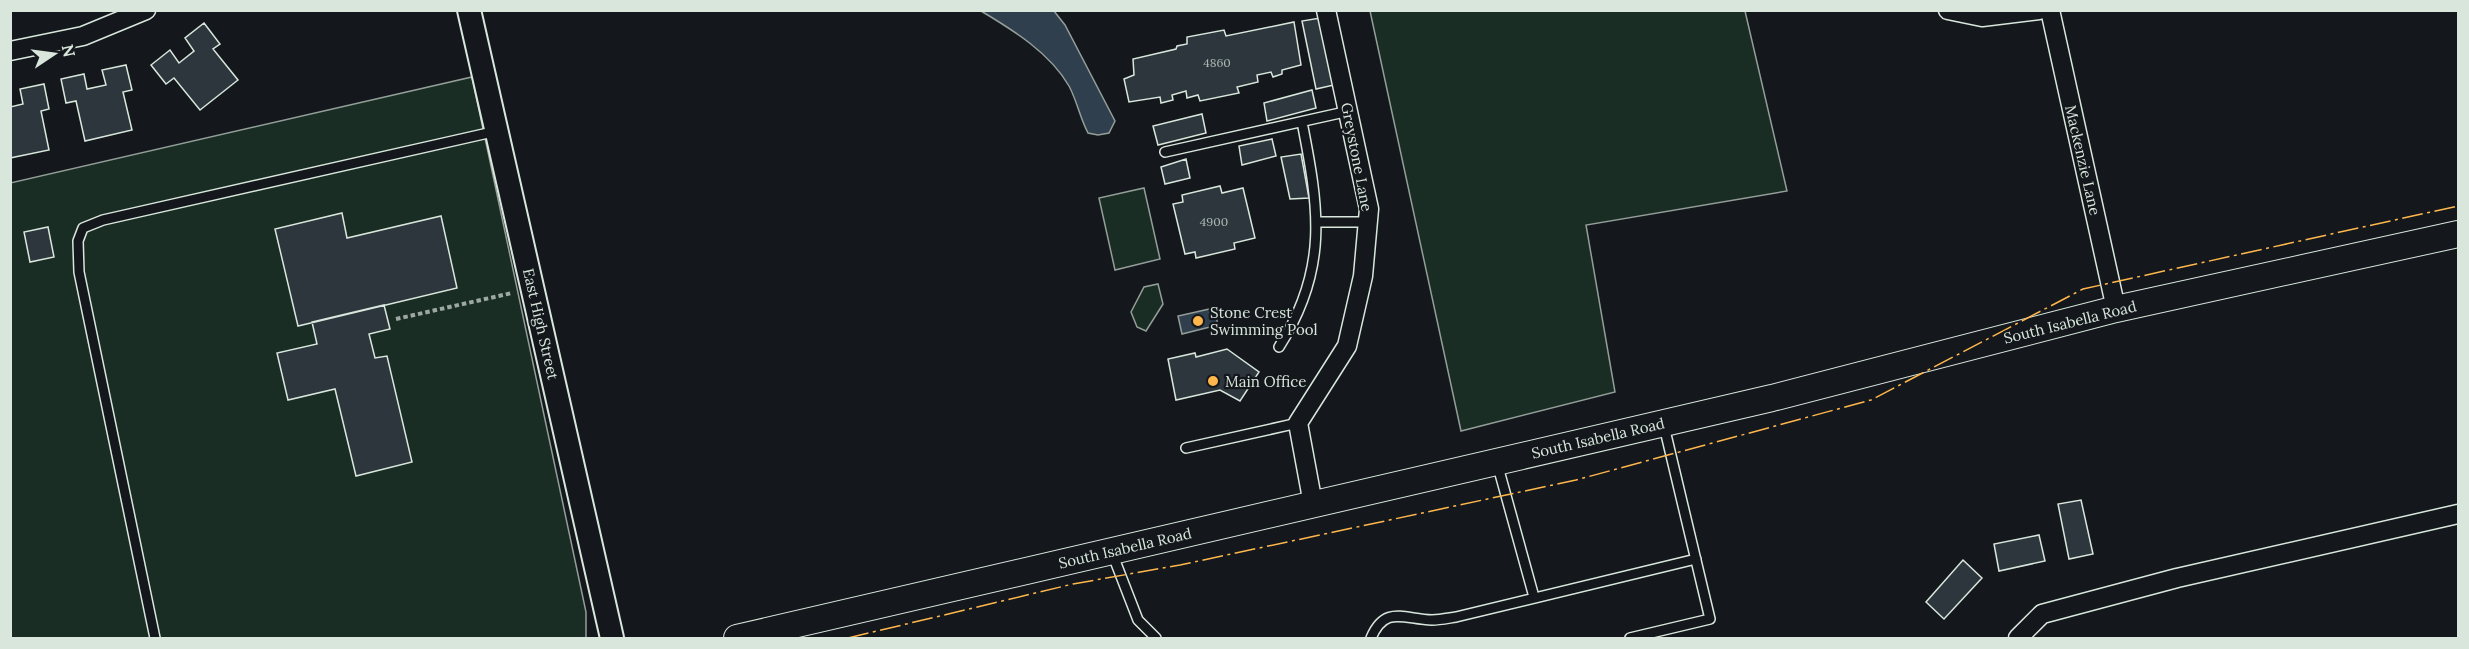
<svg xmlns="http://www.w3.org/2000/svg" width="2469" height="649" font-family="Lora,serif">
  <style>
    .green { fill: #1a2d24; stroke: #939e99; stroke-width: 1.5 }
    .water { fill: #2f3f4d; stroke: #939e99; stroke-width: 1.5 }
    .building { fill: #2c363c; stroke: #d8e6dc; stroke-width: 1.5 }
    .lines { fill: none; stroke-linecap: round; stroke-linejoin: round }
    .service-casing { stroke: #d8e6dc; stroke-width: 12 }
    .minor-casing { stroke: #d8e6dc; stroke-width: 21 }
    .tertiary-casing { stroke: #d8e6dc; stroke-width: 26 }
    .secondary-casing { stroke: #d8e6dc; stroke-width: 28 }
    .path { stroke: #9da8a2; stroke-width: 4; stroke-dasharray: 4.5 3; stroke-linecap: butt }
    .service { stroke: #14181c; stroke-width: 9 }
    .minor { stroke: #14181c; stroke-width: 18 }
    .tertiary { stroke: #14181c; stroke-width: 22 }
    .secondary { stroke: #14181c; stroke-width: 26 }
    .power { stroke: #ffb74d; stroke-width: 1.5; stroke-dasharray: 21 4.5 3 4.5; stroke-linecap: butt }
    .poi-dot { fill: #ffb74d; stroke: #14181c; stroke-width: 2 }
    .labels { text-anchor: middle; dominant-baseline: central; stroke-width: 4.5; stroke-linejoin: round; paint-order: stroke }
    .number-label { font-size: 12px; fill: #adbab4 }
    .street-label { font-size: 15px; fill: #d8e6dc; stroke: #14181c }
    .poi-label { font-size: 15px; fill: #d8e6dc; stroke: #14181c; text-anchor: start }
  </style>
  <rect width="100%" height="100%" fill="#14181c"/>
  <path class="green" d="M 1370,11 L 1745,11 L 1787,191 L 1586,225 L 1615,392 L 1461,431 Z
    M 472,77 L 586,612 L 586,638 L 11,638 L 10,183 Z
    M 1144,188 L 1160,259 L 1115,270 L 1099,198 Z
    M 1158,284 L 1163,304 L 1146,331 L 1137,327 L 1131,312 L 1144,287 Z"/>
  <path class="water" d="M 981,11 L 1054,11 L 1065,25 L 1115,121 L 1109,133 L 1098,135 L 1088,133 C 1080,118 1077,101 1069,86 C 1050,53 1013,30 981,11 Z
    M 1214,308 L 1218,325 L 1182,334 L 1178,316 Z"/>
  <path class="building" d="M 1320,18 L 1334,85 L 1316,89 L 1302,21 Z
    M 1294,22 L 1301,65 L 1282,70 L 1282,74 L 1273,77 L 1271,72 L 1257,75 L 1258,82 L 1237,87 L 1239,93 L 1200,101 L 1198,95 L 1187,98 L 1186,91 L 1172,95 L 1173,100 L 1161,103 L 1160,97 L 1129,102 L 1124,79 L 1134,75 L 1133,59 L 1176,49 L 1177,46 L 1187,44 L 1187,37 L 1224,30 L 1226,36 Z
    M 204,23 L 220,44 L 213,49 L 238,80 L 200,110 L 174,78 L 166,84 L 151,65 L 170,50 L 179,63 L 194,51 L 185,38 Z
    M 126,65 L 132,90 L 123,92 L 132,130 L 85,141 L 76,101 L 66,103 L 61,79 L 84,74 L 87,89 L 106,85 L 102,70 Z
    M 44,84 L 49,109 L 41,111 L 49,150 L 10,158 L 10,107 L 23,104 L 20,89 Z
    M 1312,90 L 1316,108 L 1267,121 L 1264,103 Z
    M 1202,114 L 1206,133 L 1158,145 L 1153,126 Z
    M 1272,139 L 1276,156 L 1242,165 L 1239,146 Z
    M 1301,154 L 1309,198 L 1290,199 L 1281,157 Z
    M 1186,159 L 1190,178 L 1165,184 L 1161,167 Z
    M 1220,186 L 1222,193 L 1243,188 L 1255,238 L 1234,243 L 1235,249 L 1196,258 L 1195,252 L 1185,254 L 1173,204 L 1183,202 L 1182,195 Z
    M 342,213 L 347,238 L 441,216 L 457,288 L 298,326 L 275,229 Z
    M 48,227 L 54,257 L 30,262 L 24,232 Z
    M 384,305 L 390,329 L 369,334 L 375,358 L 387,356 L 412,462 L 356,476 L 335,389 L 288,400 L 277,353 L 317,344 L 312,322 Z
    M 1227,349 L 1259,372 L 1240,401 L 1220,390 L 1176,400 L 1168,359 L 1195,353 L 1196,357 Z
    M 2081,500 L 2093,554 L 2069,559 L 2058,504 Z
    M 2039,535 L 2045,561 L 1999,571 L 1994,544 Z
    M 1963,560 L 1982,578 L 1944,619 L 1926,602 Z"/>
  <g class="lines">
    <g class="service-casing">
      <path id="service" d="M 1165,152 L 1349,111
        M 1317,222 L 1368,222
        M 1279,347 C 1329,269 1319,208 1302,122
        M 1186,448 L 1298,423
        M 1497,463 L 1534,597
        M 1112,553 L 1138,620 L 1156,638
        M 155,638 L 79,272 L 78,241 L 83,228 L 103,220 L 497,131
        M 1371,638 C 1385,605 1403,619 1432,620 C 1440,620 1449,618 1456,617 L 1696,559
        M 1630,638 L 1710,619 L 1664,426"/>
    </g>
    <g class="minor-casing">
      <path id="minor" d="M 1948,10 L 1982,17 L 2039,10
        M 2050,10 L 2116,309
        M 10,51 L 83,36 L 146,10
        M 1313,504 L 1298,423 L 1347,346 L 1363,276 L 1369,209 L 1326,10
        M 2018,638 L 2042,614 L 2177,578 L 2458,514"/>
    </g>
    <g class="tertiary-casing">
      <path id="tertiary" d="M 469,10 L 612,638"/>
    </g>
    <g class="secondary-casing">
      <path id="secondary" d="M 737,638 L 1772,398 L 2116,309 L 2458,234"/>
    </g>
    <path class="path" d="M 396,319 L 512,293"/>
    <use href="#service" class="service"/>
    <use href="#minor" class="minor"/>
    <use href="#tertiary" class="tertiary"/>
    <use href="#secondary" class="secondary"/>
    <path class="power" d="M 848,638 L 1073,584 L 1180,565 L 1576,480 L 1871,400 L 2083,289 L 2458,206"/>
  </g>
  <g class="poi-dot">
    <circle cx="1198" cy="321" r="6"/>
    <circle cx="1213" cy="381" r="6"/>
  </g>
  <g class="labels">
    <g class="number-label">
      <text x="1217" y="62">4860</text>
      <text x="1214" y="221">4900</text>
    </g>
    <g class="street-label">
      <text transform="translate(1357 157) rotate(79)">Greystone Lane</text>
      <text transform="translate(2083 160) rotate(77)">Mackenzie Lane</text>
      <text transform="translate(2070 322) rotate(-14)">South Isabella Road</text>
      <text transform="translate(541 324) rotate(77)">East High Street</text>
      <text transform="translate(1598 438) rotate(-13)">South Isabella Road</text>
      <text transform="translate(1125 548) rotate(-13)">South Isabella Road</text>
    </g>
    <g class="poi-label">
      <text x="1210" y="312">Stone Crest<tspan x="1210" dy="17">Swimming Pool</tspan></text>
      <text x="1225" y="381">Main Office</text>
    </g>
  </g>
  <rect width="2469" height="649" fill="none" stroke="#d8e6dc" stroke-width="24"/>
  <g transform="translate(54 54) rotate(77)" stroke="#14181c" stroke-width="4.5" paint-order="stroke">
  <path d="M0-4.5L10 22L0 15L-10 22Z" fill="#d8e6dc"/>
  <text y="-9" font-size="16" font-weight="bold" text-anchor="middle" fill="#d8e6dc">N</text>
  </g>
</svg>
